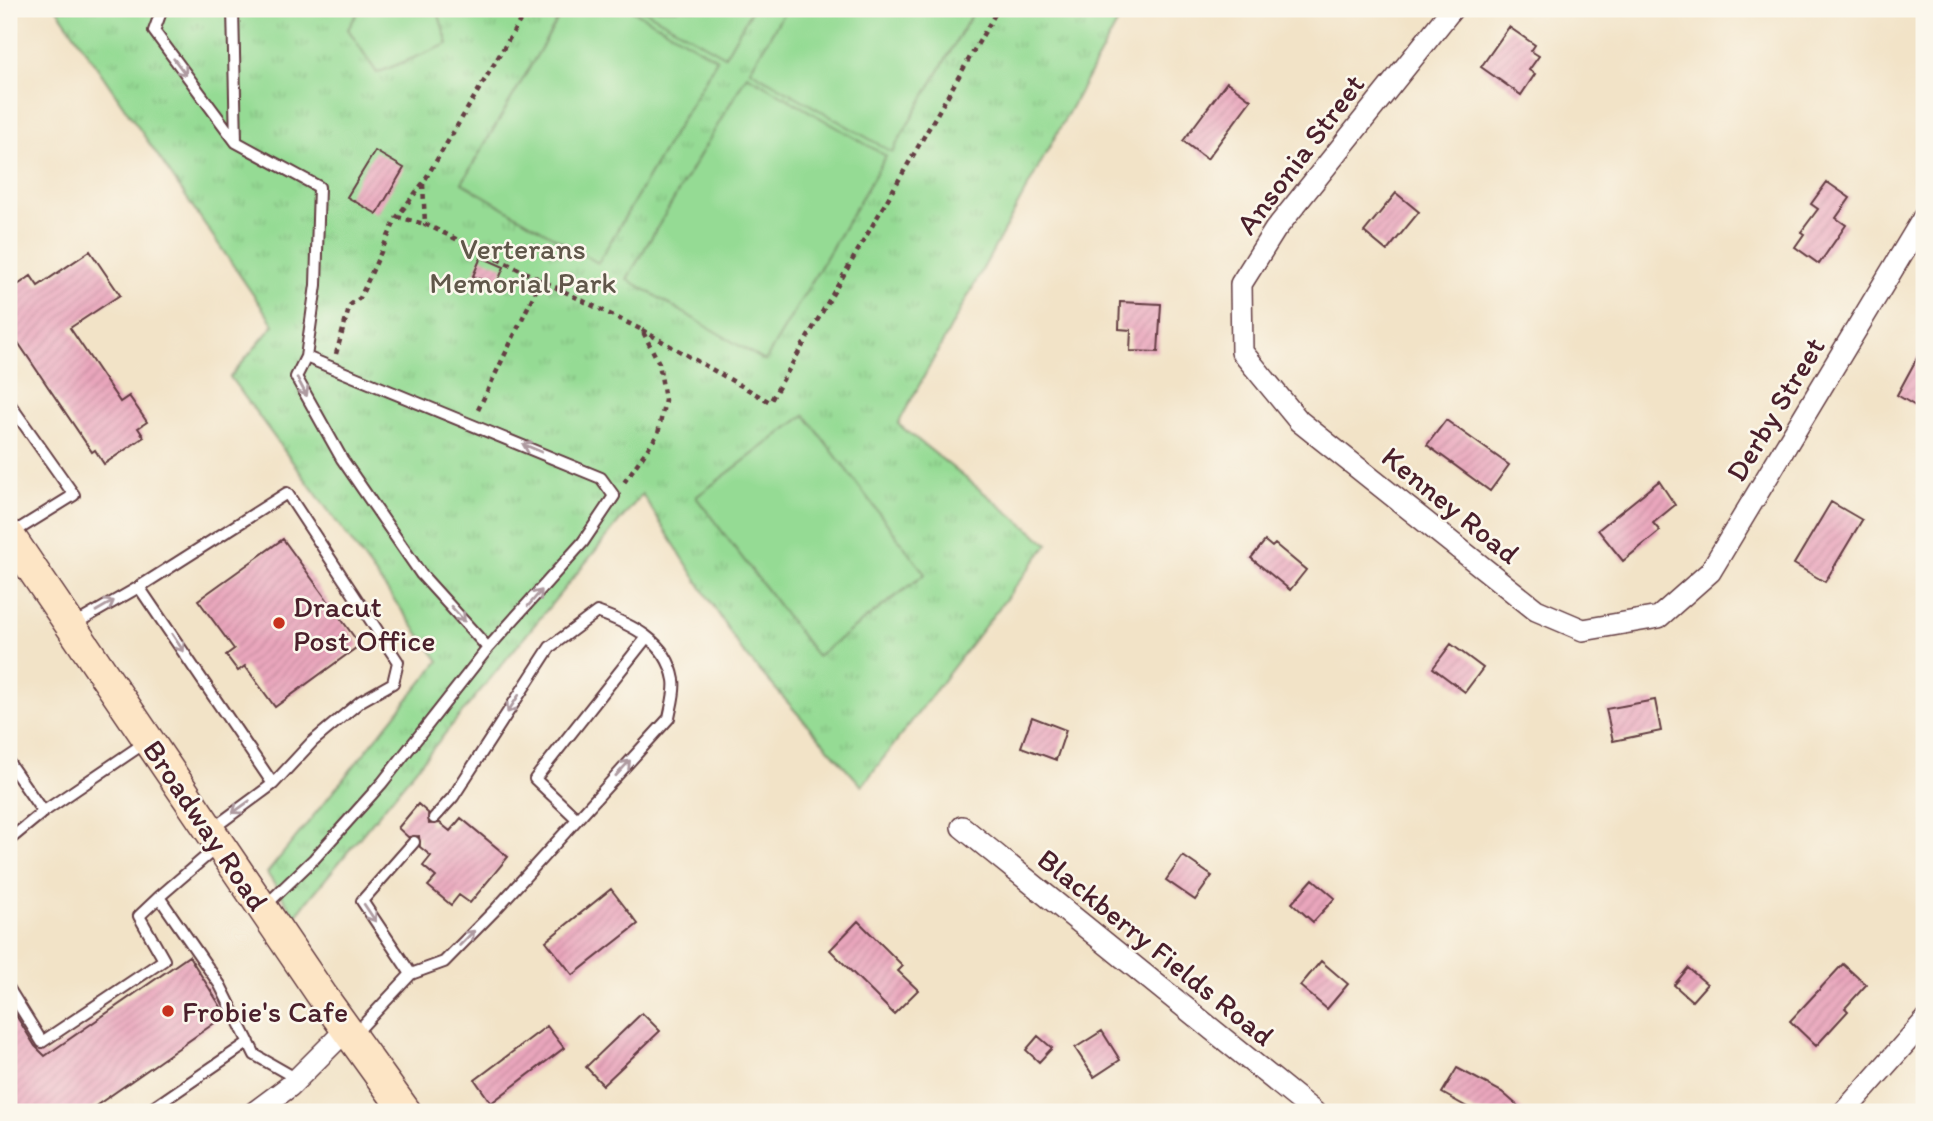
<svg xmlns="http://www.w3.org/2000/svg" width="1933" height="1121" font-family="Itim,sans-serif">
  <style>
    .grass { fill: url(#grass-tufts); stroke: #707d60; stroke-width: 2 }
    .garden { fill: #95db94; stroke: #707d60; stroke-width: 2 }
    .building { fill: url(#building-hatch) }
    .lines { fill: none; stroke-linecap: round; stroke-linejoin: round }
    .service-casing { stroke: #633c42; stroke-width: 14 }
    .minor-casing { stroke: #633c42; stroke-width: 24 }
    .secondary-casing { stroke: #633c42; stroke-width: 33 }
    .path { stroke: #633c42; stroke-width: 4.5; stroke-dasharray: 5 5; stroke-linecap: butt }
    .service { stroke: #fff; stroke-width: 10 }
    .minor { stroke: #fff; stroke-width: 21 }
    .secondary { stroke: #fde5c5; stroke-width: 30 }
    .oneway { stroke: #ae9aa0 }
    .poi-dot { fill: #c8321e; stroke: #fbf7ec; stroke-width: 2.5 }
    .labels { text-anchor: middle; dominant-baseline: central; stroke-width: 5; stroke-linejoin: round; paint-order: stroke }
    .street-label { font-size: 30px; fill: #4a1f2b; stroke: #fbf7ec }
    .park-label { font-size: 30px; fill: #60574a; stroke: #fbf7ec }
    .poi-label { font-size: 30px; fill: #4a1f2b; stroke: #fbf7ec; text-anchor: start }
  </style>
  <defs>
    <pattern id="grass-tufts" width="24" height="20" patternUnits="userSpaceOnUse" patternTransform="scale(1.75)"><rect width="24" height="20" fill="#95db94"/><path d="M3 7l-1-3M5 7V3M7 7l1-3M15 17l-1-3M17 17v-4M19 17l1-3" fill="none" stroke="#82bc80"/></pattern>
    <pattern id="building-hatch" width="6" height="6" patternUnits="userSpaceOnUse" patternTransform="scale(1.75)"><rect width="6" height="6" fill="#e9a6bc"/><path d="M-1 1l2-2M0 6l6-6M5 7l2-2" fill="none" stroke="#c98ea2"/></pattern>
  </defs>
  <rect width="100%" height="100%" fill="#fbf7ec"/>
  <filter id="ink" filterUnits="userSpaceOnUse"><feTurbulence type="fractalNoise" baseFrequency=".0143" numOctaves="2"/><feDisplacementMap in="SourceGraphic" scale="14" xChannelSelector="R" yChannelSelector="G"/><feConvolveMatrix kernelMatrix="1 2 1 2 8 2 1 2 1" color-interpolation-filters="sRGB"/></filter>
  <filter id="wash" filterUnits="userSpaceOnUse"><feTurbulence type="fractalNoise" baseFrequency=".00686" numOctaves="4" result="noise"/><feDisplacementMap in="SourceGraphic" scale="28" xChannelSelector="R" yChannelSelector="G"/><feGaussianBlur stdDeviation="1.57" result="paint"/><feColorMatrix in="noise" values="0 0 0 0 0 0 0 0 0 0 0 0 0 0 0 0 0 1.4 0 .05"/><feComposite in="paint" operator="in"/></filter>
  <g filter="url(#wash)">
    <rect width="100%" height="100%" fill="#f2e3c7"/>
    <path class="grass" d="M 57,9 L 1125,9 L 898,424 L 1048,544 L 862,786 L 742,651 L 642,494 L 295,916 L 267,873 L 439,661 L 230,377 L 274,325 Z"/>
    <path class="garden" d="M 360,9 L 437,9 L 448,44 L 377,73 L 348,29 Z
      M 564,9 L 630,9 L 717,59 L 598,263 L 462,183 Z
      M 642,9 L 752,9 L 725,56 Z
      M 786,9 L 975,9 L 892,152 L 750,70 Z
      M 747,75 L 886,156 L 765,361 L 627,279 Z
      M 805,415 L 925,574 L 817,656 L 696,497 Z"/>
    <g id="blocks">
      <path class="building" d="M 1509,27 L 1535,45 L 1531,51 L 1539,56 L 1529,70 L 1535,74 L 1521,95 L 1481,67 Z
        M 1227,82 L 1251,100 L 1207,159 L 1183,141 Z
        M 375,151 L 404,168 L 377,214 L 347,197 Z
        M 1827,182 L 1850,198 L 1836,218 L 1846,225 L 1819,264 L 1795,247 L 1804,234 L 1801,232 L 1818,209 L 1811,204 Z
        M 1396,193 L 1419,212 L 1387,251 L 1364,232 Z
        M 90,251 L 120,295 L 70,328 L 120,402 L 129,396 L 147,422 L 138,428 L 144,437 L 104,464 L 95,450 L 92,452 L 9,329 L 9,291 L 31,276 L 38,286 Z
        M 481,257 L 504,267 L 496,286 L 473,276 Z
        M 1120,302 L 1161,304 L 1158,352 L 1130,351 L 1131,330 L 1119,329 Z
        M 1924,345 L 1924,411 L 1897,395 Z
        M 1446,420 L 1509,465 L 1490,491 L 1427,445 Z
        M 1659,481 L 1675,505 L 1653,523 L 1660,531 L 1623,561 L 1598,530 Z
        M 1831,502 L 1862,520 L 1825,582 L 1794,564 Z
        M 283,539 L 360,645 L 275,707 L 245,666 L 238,671 L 226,655 L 234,649 L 198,600 Z
        M 1265,541 L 1272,547 L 1275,544 L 1306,570 L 1290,590 L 1251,558 Z
        M 1451,644 L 1483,668 L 1465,692 L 1433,668 Z
        M 1655,700 L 1661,731 L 1613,741 L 1606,709 Z
        M 1032,717 L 1066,730 L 1056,760 L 1021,747 Z
        M 418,804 L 428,813 L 429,824 L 440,823 L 450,831 L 461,818 L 508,857 L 470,903 L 459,895 L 451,905 L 428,886 L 436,877 L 423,866 L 431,856 L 420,847 L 419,836 L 408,837 L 398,828 Z
        M 1183,856 L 1212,876 L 1195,900 L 1166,880 Z
        M 1313,879 L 1335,898 L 1313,922 L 1292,903 Z
        M 611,889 L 638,924 L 573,975 L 546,941 Z
        M 858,921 L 903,966 L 898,971 L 918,990 L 894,1014 L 830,950 Z
        M 189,956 L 226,1015 L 87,1112 L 9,1112 L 9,1004 L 35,1046 L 45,1056 Z
        M 1321,961 L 1348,984 L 1327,1009 L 1300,986 Z
        M 1843,964 L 1866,985 L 1845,1008 L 1848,1011 L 1816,1046 L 1790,1021 Z
        M 1688,968 L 1707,984 L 1692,1001 L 1674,985 Z
        M 642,1013 L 660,1031 L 603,1085 L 586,1067 Z
        M 547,1026 L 564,1048 L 491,1103 L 475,1080 Z
        M 1102,1031 L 1120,1060 L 1094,1077 L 1075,1048 Z
        M 1038,1036 L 1052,1048 L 1039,1062 L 1026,1050 Z
        M 1457,1068 L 1502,1092 L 1525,1112 L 1476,1112 L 1442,1093 Z"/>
    </g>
  </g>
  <g filter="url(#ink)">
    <use href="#blocks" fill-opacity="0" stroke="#633c42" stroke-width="2"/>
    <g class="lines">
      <g class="service-casing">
        <path id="service" d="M 162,9 L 154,31 L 236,142 L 319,187 L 316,285 L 306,357
          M 233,9 L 236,142
          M 9,403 L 74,495 L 11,534
          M 139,587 L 273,784
          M 73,625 L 139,587 L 287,493 L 398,662 L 393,683 L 361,701 L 312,742 L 273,784 L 212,829
          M 9,763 L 43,812
          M 576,818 L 535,779 L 647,637
          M 9,840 L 43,812 L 146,742
          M 217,847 L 159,897 L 220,985 L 255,1055 L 297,1079
          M 265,906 L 314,859 L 382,783 L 488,648 L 583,542 L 614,496 L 601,478 L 306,357 L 296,377 L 342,459 L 421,574 L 488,648
          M 411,974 L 362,901 L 414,842
          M 9,989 L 42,1042 L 164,960 L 139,916 L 159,897
          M 353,1036 L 411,974 L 444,962 L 495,910 L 669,718 C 671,707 676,691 674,680 C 667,640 630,624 597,612 L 550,647 L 453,797 L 434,818
          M 147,1112 L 249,1042"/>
      </g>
      <g class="minor-casing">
        <path id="minor" d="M 1452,9 L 1275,230 L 1241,284 L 1242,352 L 1299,421 L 1536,610 L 1583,630 L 1659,617 L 1710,572 L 1924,217
          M 962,827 L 1314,1112
          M 255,1112 L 290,1086 L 346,1030
          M 1844,1112 L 1924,1022"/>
      </g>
      <g class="secondary-casing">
        <path id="secondary" d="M 9,535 L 323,997 L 406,1112"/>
      </g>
      <path class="path" d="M 423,184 L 425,224 L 541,280
        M 397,217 L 425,224
        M 642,330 L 770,402 L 998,9
        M 336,354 L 350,305 L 360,298 L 397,217 L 423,183 L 527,9
        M 478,410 L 541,280 L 642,330 L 659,363 L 665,400 L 658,434 L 623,484"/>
      <use href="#service" class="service"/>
      <use href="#minor" class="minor"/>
      <use href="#secondary" class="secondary"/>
    </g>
    <defs><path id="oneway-shaft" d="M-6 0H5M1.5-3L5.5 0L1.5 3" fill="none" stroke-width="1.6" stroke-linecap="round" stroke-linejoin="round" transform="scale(1.75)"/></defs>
    <g class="oneway">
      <use href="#oneway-shaft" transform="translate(180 67) rotate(53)"/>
      <use href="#oneway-shaft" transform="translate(302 387) rotate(62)"/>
      <use href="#oneway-shaft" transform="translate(532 448) rotate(-157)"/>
      <use href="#oneway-shaft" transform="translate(535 598) rotate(-49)"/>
      <use href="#oneway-shaft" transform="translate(105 606) rotate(-30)"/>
      <use href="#oneway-shaft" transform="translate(458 614) rotate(48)"/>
      <use href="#oneway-shaft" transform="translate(178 643) rotate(56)"/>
      <use href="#oneway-shaft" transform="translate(513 704) rotate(123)"/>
      <use href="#oneway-shaft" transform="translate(623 768) rotate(-47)"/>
      <use href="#oneway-shaft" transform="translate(241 807) rotate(144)"/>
      <use href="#oneway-shaft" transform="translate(370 913) rotate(56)"/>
      <use href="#oneway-shaft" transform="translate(467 938) rotate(-45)"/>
    </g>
  </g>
  <g class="poi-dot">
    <circle cx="279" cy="623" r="7"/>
    <circle cx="168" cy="1011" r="7"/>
  </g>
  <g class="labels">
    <g class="street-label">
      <text transform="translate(1300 154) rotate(-53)">Ansonia Street</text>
      <text transform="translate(1775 409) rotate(-59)">Derby Street</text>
      <text transform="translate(1451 505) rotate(39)">Kenney Road</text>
      <text transform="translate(206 825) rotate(56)">Broadway Road</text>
      <text transform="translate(1156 947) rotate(39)">Blackberry Fields Road</text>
    </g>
    <g class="park-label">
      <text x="523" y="248">Verterans<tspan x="523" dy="34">Memorial Park</tspan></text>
    </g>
    <g class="poi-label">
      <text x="293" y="606">Dracut<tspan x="293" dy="34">Post Office</tspan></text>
      <text x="182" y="1011">Frobie's Cafe</text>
    </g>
  </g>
  <rect width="1933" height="1121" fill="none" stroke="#fbf7ec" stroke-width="35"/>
</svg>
